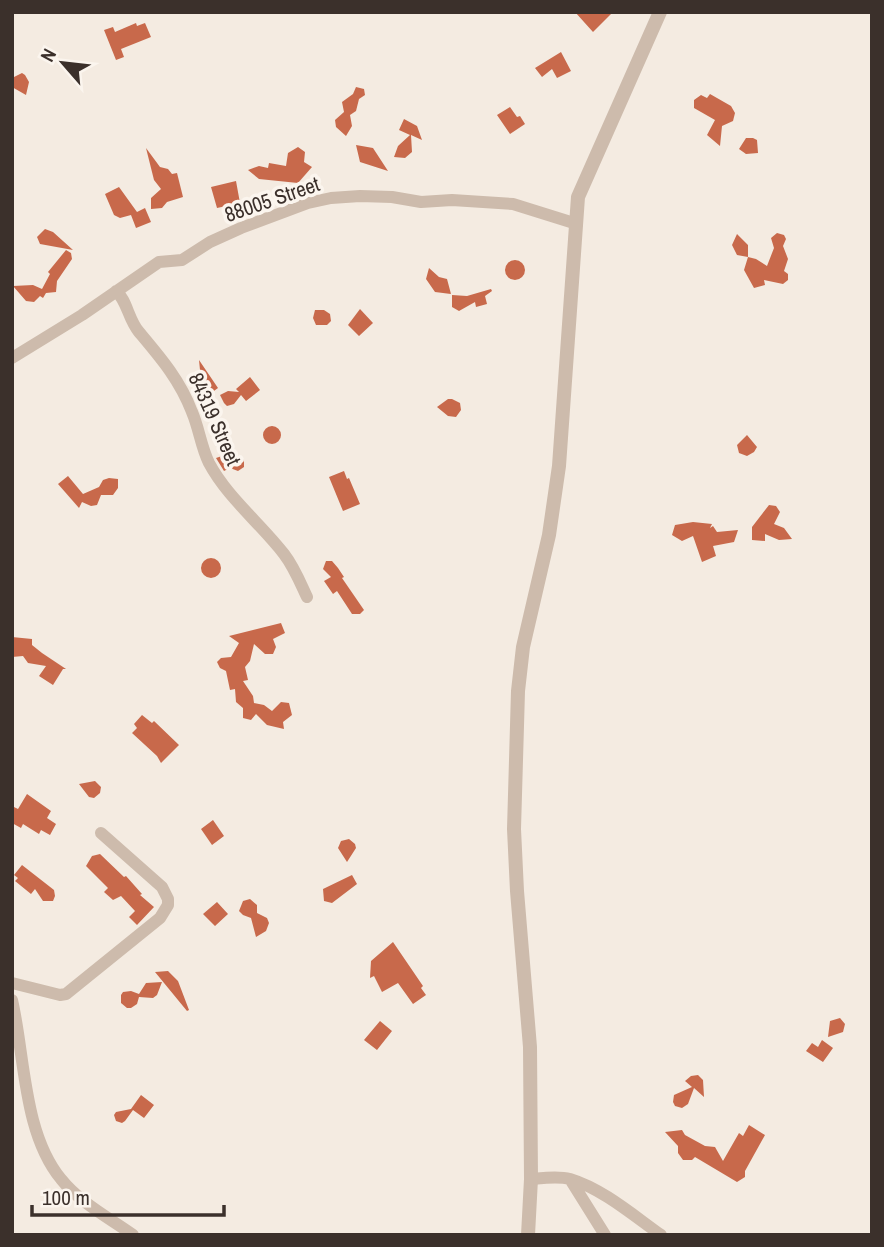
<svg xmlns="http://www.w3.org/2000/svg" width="884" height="1247" font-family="'Archivo Narrow',sans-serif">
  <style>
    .building { fill: #c8694b }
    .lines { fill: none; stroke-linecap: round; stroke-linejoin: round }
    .minor { stroke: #cdbbac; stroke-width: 12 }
    .tertiary { stroke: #cdbbac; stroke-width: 14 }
    .labels { text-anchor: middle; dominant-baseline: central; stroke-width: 7; stroke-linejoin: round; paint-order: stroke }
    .street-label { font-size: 21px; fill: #3b302b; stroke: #fbf5ee }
  </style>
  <rect width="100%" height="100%" fill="#f4ebe1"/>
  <path class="building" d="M 575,12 L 613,12 L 593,32 Z
    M 136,23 L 137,26 L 145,23 L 151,37 L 121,49 L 124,57 L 116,60 L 104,30 L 113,27 L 115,32 Z
    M 561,52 L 571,71 L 557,78 L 552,69 L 542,77 L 535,68 Z
    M 22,73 L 25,75 L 29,82 L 26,95 L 12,87 L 12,78 Z
    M 356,87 L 364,89 L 365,95 L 359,99 L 356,111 L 350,115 L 352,126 L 346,136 L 336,127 L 335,120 L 344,112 L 342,102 L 353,94 Z
    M 710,94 L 731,106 L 735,113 L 733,121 L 722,126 L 720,146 L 707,135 L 715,120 L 694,108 L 694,100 L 701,95 L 707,98 Z
    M 510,107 L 517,117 L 520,116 L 525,124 L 510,134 L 497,115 Z
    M 404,119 L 417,126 L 422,140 L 411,135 L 412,152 L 405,158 L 394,157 L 398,146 L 410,135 L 399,130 Z
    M 746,138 L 753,138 L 757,140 L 758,153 L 746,154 L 739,149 Z
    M 356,145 L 373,148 L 388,171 L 360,162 Z
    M 298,147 L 305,152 L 304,162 L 312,167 L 298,183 L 259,179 L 248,170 L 259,166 L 268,168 L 269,163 L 286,166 L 288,153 Z
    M 146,148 L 160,167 L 168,169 L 172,174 L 177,173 L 183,197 L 167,202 L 162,208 L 151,209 L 151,198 L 161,189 L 154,180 Z
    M 236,181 L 240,203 L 217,208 L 211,187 Z
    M 119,187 L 137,212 L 145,208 L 151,222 L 136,228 L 131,215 L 120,218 L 114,215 L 105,194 Z
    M 45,229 L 53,232 L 73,250 L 40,244 L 37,237 Z
    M 777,233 L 784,235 L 786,239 L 783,246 L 788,259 L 784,271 L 788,274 L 788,280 L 783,284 L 764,280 L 765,285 L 754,288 L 744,270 L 748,257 L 737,255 L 732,245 L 737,234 L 748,245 L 748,257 L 756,259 L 767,266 L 774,248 L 771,238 Z
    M 66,250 L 71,253 L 72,259 L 57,281 L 56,292 L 46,293 L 43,298 L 40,296 L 34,302 L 26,301 L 13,286 L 33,285 L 42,289 L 50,274 L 48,272 Z
    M505 270a10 10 0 1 1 20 0a10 10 0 1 1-20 0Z
    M 429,268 L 439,277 L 447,279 L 451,294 L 435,292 L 426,279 Z
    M 491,289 L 492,291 L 485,296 L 487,304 L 476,307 L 475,302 L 459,311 L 452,307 L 452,295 L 467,296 Z
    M 360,309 L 373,323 L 359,336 L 348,325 Z
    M 315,310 L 324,310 L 330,314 L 331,321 L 327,325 L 316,325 L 313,318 Z
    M 199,360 L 218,388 L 203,399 L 193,385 L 201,380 Z
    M 250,377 L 260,390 L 246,401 L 241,395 L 234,404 L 227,406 L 224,403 L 220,395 L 228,391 L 239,392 L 236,389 Z
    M 448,399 L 452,399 L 460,403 L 461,410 L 456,417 L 448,416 L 437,407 Z
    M263 435a9 9 0 1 1 18 0a9 9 0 1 1-18 0Z
    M 747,435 L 757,447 L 754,452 L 747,456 L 739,453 L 737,445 Z
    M 234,452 L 244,460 L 244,467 L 238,471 L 230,468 L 224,471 L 216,458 Z
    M 344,471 L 347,479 L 349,478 L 360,504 L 343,511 L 329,477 Z
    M 68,476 L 83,494 L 99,487 L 103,480 L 109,478 L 118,479 L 118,488 L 113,495 L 101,495 L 97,505 L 91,506 L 82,502 L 79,508 L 58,484 Z
    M 769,505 L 776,506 L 780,512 L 774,524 L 784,528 L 792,539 L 779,540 L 765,534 L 765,541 L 752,540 L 752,527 Z
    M 693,522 L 712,524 L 710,528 L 713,526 L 717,532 L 738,530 L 734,542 L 713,546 L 716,556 L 702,562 L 693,536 L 682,541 L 672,535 L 675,525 Z
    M201 568a10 10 0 1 1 20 0a10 10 0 1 1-20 0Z
    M 326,561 L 332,561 L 338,568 L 344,577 L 342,578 L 364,610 L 360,614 L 352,614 L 337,591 L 333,594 L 324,581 L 331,577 L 323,569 Z
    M 281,623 L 285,633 L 273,639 L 276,647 L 273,654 L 265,654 L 254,644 L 250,661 L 245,667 L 248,680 L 243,681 L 253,696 L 254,703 L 264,705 L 272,711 L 281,702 L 289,703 L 292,715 L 283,722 L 284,729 L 267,725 L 256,714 L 251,720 L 243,718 L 243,708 L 236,702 L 235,689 L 230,690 L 226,671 L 220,668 L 217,662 L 221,658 L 231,657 L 239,643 L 229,636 Z
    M 12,637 L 32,639 L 32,645 L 42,653 L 66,669 L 63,669 L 53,685 L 39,676 L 46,666 L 28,663 L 23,656 L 12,657 Z
    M 142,715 L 152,723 L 154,721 L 179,745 L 161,763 L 157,756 L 132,733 L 137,728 L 134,724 Z
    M 95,781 L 101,787 L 100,793 L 94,798 L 89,797 L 79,784 Z
    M 27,794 L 51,811 L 47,818 L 56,824 L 50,835 L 41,830 L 39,834 L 23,824 L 21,828 L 12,823 L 12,806 L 18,809 Z
    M 213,820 L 224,836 L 212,845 L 201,829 Z
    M 349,839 L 355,844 L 356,848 L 347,862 L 338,848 L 341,841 Z
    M 100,854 L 124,877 L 126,876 L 142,894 L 140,895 L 154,907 L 137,925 L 129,917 L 135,911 L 121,896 L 113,900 L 104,892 L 108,888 L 86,866 L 92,856 Z
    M 22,865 L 54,890 L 55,896 L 53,901 L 43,901 L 35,889 L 31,894 L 15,881 L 18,878 L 14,875 Z
    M 352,875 L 357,884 L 332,903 L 324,901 L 323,889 Z
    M 250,899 L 257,905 L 257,913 L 267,918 L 269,923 L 266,931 L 256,937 L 251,918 L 243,915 L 239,911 L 243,901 Z
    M 217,902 L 228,914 L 215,926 L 203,914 Z
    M 393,942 L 423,986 L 421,988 L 426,995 L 413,1004 L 398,983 L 382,992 L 374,976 L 370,978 L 371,961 Z
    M 168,971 L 178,981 L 189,1010 L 187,1011 L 155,972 Z
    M 162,982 L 157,995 L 153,998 L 139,997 L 137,1004 L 131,1008 L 127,1008 L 121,1003 L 121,995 L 123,992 L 131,991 L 139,994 L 146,983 Z
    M 840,1018 L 845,1024 L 843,1032 L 828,1037 L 830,1021 Z
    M 380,1021 L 392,1031 L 377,1050 L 364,1040 Z
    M 822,1040 L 833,1048 L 823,1062 L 806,1051 L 812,1043 L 818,1047 Z
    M 698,1075 L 703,1080 L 704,1097 L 694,1088 L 688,1104 L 682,1108 L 675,1106 L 673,1102 L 674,1095 L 692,1087 L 685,1081 L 691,1076 Z
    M 141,1095 L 154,1105 L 144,1118 L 133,1110 L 125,1121 L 122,1123 L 116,1121 L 114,1115 L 116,1112 L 131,1109 Z
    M 749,1125 L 765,1135 L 745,1171 L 745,1177 L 737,1182 L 695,1157 L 692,1160 L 683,1160 L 678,1153 L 678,1146 L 665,1132 L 682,1130 L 685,1135 L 705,1146 L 715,1147 L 723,1161 L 739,1133 L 743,1136 Z"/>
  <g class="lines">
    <path class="minor" d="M 116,291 C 127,300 128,319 139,332 C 160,357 180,380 192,412 C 199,428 201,447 209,463 C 227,497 260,523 284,554 C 294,567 300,582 307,597
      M 12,358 L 82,315 L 159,262 L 182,260 L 210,242 L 241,228 L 308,203 L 331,198 L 360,196 L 392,197 L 421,202 L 452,200 L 513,204 L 577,224
      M 12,983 L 60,995 L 66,994 L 160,918 L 168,905 L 168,899 L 162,887 L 101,833
      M 12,1000 C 25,1056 23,1133 61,1179 C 79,1202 109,1218 133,1235
      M 531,1179 C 544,1178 558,1176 570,1179 C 603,1189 634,1216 661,1235
      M 570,1179 L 605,1235"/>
    <path class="tertiary" d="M 528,1235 L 531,1179 L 530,1047 L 517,891 L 514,829 L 518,691 L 523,647 L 549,535 L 559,466 L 578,197 L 660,12"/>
  </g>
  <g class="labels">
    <g class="street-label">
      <text transform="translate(272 199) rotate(-19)">88005 Street</text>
      <text transform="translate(215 419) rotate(66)">84319 Street</text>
    </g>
  </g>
  <rect width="884" height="1247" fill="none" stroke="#3b302b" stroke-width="28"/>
  <g transform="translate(63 63) rotate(298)" stroke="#fbf5ee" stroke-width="5" paint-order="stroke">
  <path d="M0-5L12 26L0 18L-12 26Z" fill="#3b302b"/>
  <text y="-10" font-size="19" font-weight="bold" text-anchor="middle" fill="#3b302b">N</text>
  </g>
  <path d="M32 1205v10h192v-10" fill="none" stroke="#3b302b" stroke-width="3.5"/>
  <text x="42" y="1205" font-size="21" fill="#3b302b" stroke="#fbf5ee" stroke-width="5" paint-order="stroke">100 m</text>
</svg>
